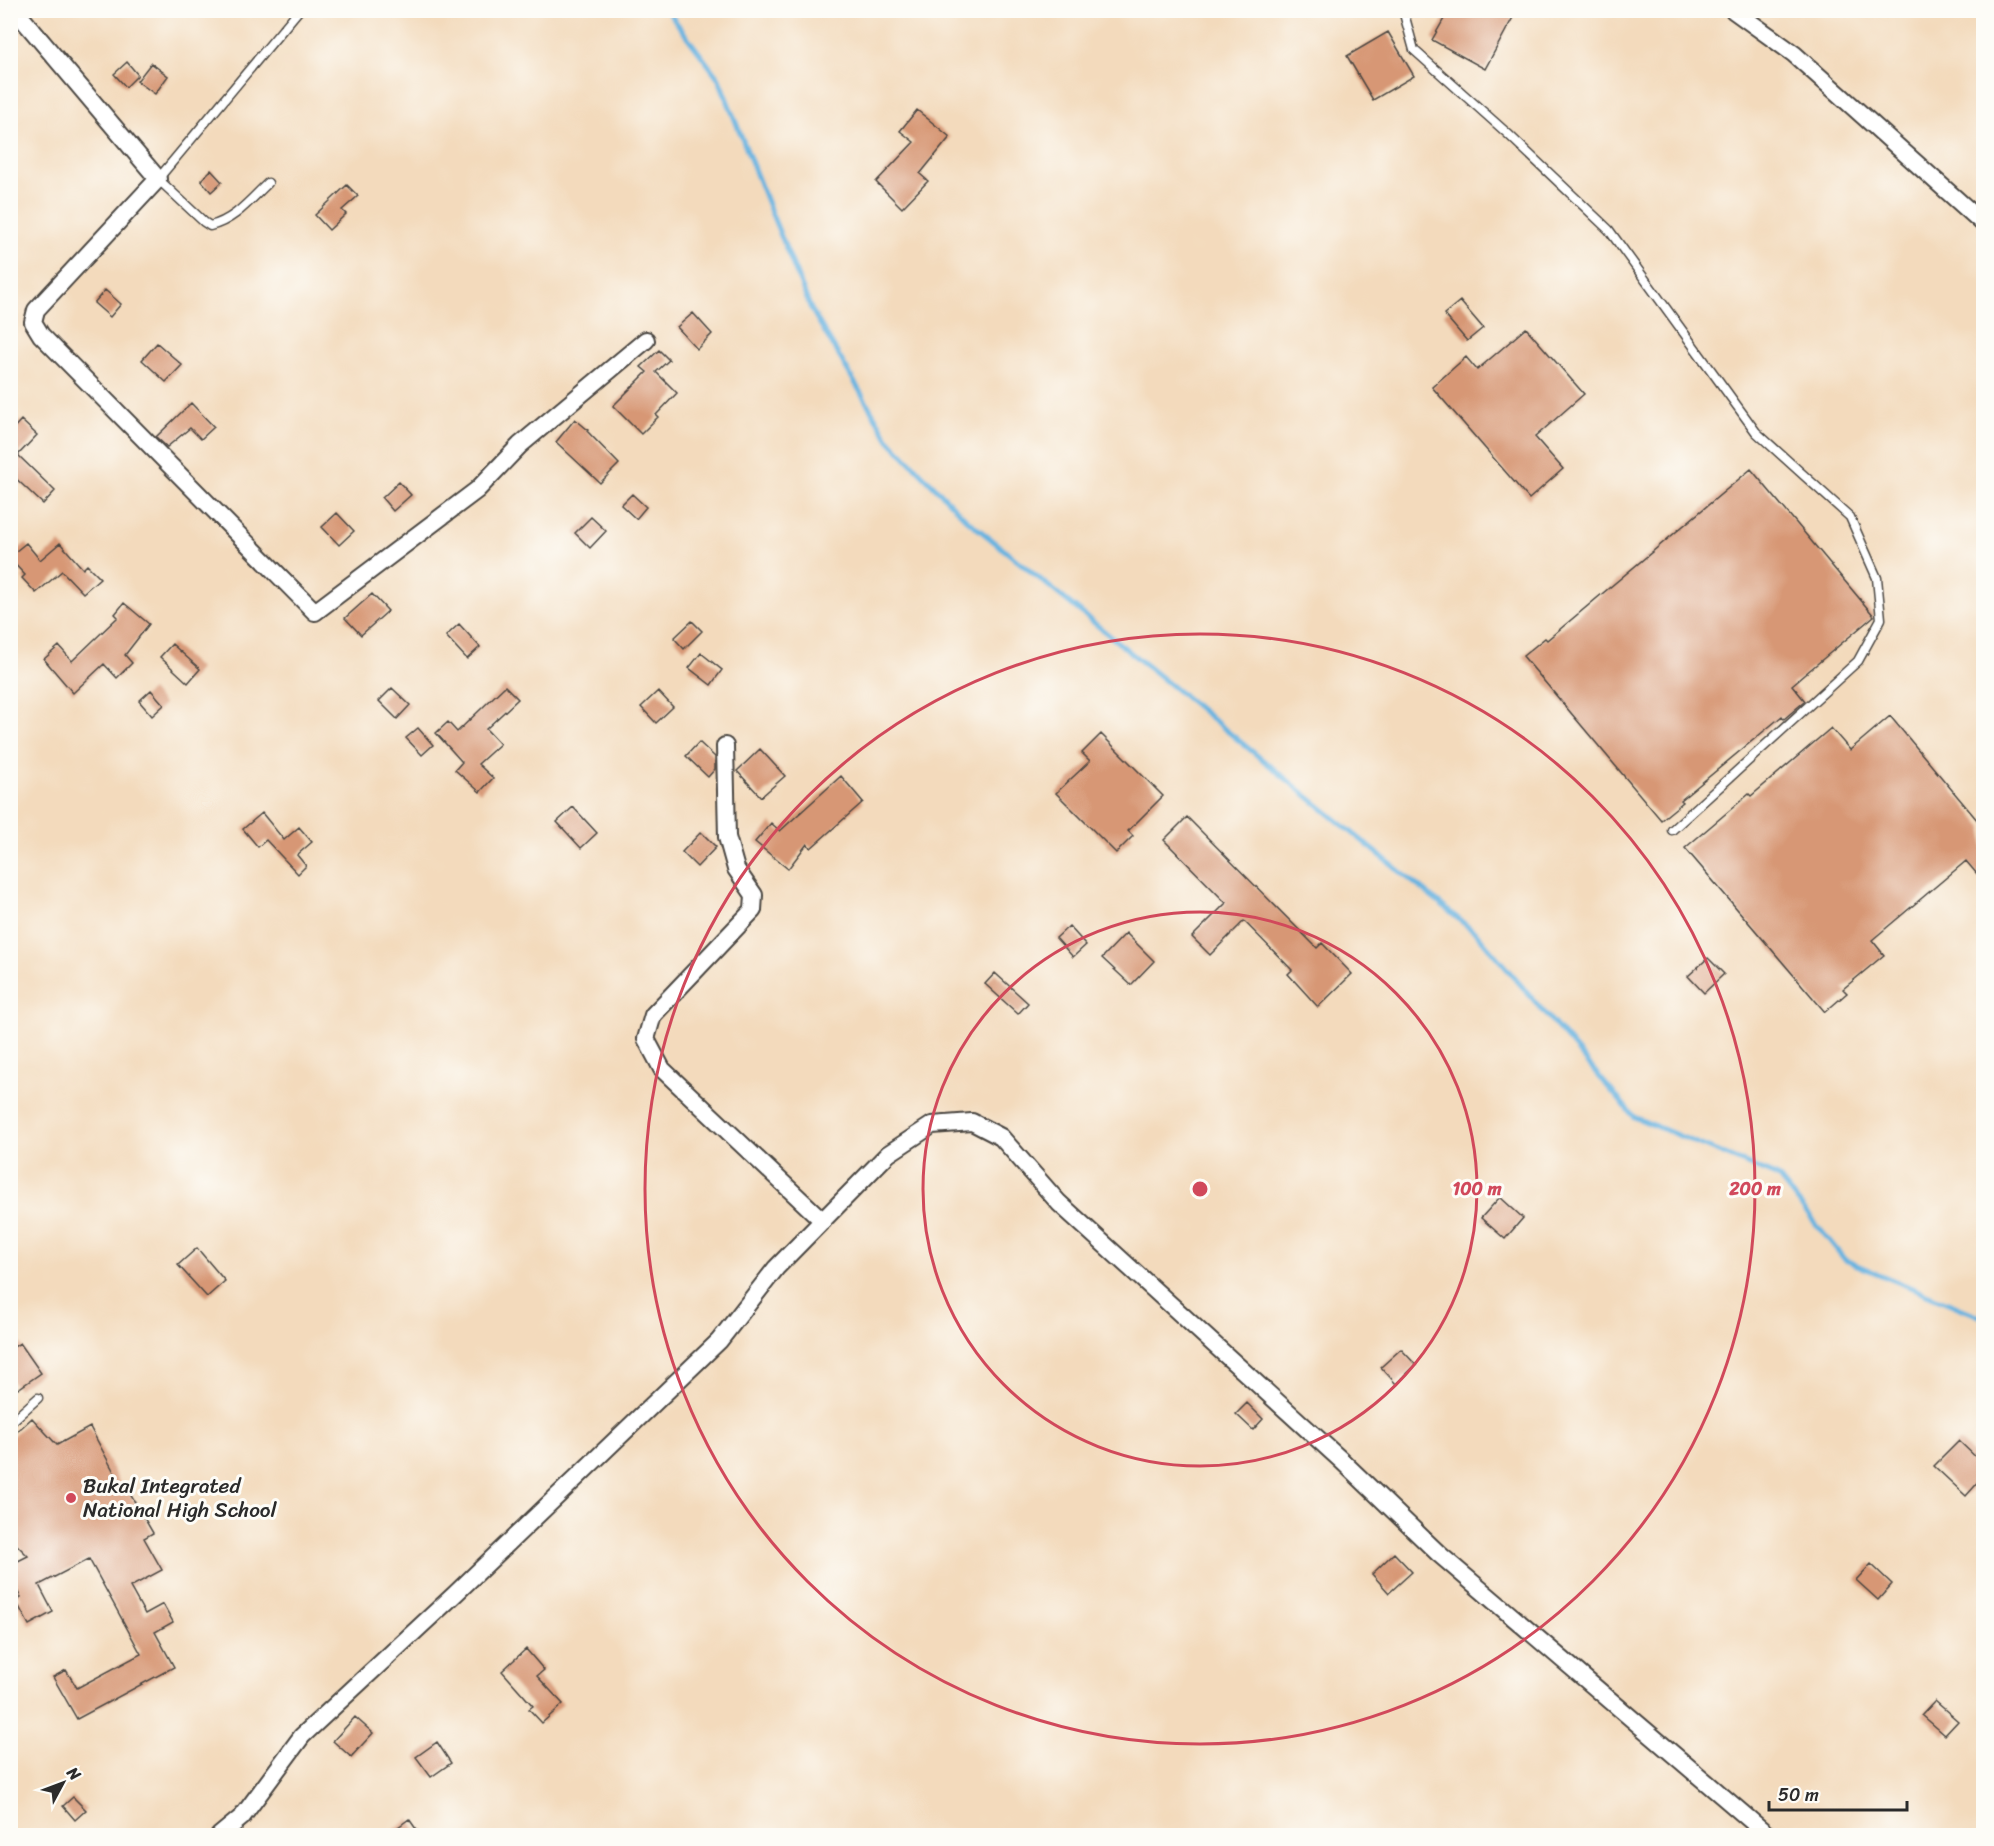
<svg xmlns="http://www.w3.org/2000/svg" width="1994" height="1846" font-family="Sriracha,sans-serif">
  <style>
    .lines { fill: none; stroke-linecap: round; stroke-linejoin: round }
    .stream { stroke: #67b3e0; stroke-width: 5 }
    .building { fill: #d79775 }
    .service-casing { stroke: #494541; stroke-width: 11 }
    .minor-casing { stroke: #494541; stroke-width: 20 }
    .service { stroke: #fff; stroke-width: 8 }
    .minor { stroke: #fff; stroke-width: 16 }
    .ring { fill: none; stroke: #d1495b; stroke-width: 3 }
    .poi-dot { fill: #d1495b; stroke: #fdfcf7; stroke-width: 2 }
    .labels { text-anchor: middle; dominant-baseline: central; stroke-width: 6; stroke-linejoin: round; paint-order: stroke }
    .poi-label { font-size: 21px; fill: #2b2b2b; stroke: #fdfcf7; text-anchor: start }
    .centre { fill: #d1495b; stroke: #fdfcf7; stroke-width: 3 }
    .ring-label { font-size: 18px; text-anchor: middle; font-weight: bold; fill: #d1495b; stroke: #fdfcf7; stroke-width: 6; stroke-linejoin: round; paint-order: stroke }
  </style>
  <rect width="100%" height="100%" fill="#fdfcf7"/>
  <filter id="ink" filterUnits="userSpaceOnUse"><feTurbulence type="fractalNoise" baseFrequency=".0167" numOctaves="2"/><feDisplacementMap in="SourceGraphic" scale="12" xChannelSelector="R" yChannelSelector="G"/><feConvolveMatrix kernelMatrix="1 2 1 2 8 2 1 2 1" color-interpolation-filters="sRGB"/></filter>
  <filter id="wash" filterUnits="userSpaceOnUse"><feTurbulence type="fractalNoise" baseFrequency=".008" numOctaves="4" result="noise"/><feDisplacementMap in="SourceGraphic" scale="24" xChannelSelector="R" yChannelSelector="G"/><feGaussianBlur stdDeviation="1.35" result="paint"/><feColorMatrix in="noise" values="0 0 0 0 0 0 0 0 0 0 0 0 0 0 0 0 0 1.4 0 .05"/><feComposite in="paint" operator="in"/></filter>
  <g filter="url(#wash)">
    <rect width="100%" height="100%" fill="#f3dabc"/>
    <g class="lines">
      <path class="stream" d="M 667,10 L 719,79 L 769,207 L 811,309 L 889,440 L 966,519 L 1477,934 L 1634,1117 L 1778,1177 L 1845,1260 L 1984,1318"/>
    </g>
    <g id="blocks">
      <path class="building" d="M 1449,10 L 1517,10 L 1485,69 L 1432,40 Z
        M 1388,32 L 1414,76 L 1373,100 L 1347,56 Z
        M 127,62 L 138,75 L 126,87 L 114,74 Z
        M 151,63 L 168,76 L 155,94 L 137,81 Z
        M 917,110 L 950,137 L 920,174 L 928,181 L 902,208 L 876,182 L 914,142 L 900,131 Z
        M 211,170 L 222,182 L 211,192 L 201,180 Z
        M 347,185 L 358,196 L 342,210 L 346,214 L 329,230 L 315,215 Z
        M 105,290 L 121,304 L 110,317 L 94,303 Z
        M 1460,301 L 1483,328 L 1467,341 L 1444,314 Z
        M 693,313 L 712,334 L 697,349 L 677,327 Z
        M 1526,328 L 1584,394 L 1535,437 L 1563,469 L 1529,499 L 1432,387 L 1466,357 L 1477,370 Z
        M 157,343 L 182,365 L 166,382 L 142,360 Z
        M 659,350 L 669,360 L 656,372 L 677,393 L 656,415 L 658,417 L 641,434 L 613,406 L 647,372 L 641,367 Z
        M 191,403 L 214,427 L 201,439 L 190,428 L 167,447 L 156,437 Z
        M 575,419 L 588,430 L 587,431 L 619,464 L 600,483 L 556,442 Z
        M 21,420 L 37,435 L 18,455 L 55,491 L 43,504 L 10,473 L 10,432 Z
        M 1751,469 L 1874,616 L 1792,685 L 1805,701 L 1784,719 L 1782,716 L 1681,800 L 1683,802 L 1661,820 L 1523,656 L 1545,638 L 1547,640 Z
        M 399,482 L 411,495 L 393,511 L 382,498 Z
        M 632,494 L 646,507 L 636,519 L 621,505 Z
        M 337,513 L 354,531 L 339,545 L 322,527 Z
        M 591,517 L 606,531 L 590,548 L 575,533 Z
        M 26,543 L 40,560 L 60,543 L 83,569 L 87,565 L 100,578 L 83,593 L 62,571 L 36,593 L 22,578 L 25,575 L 10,559 L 10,556 Z
        M 372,594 L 388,611 L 361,635 L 345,618 Z
        M 124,603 L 149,624 L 125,655 L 132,663 L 117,678 L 104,664 L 73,693 L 44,659 L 59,646 L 72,661 L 118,617 L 115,614 Z
        M 692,621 L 702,631 L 684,649 L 674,638 Z
        M 459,624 L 480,647 L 467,659 L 446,636 Z
        M 172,644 L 200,669 L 188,683 L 160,657 Z
        M 701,653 L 722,670 L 711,685 L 689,668 Z
        M 505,686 L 518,699 L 486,729 L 500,744 L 478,764 L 493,778 L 480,792 L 455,770 L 462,762 L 436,733 L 448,722 L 457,732 Z
        M 392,688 L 410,705 L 397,719 L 379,701 Z
        M 151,690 L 164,705 L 152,716 L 139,701 Z
        M 658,691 L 673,707 L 656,723 L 641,707 Z
        M 1890,716 L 1983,827 L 1983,881 L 1966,861 L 1872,940 L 1884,955 L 1843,989 L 1847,993 L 1825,1012 L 1685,848 L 1749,794 L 1751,796 L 1831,728 L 1850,750 Z
        M 418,728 L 433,745 L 422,755 L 406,738 Z
        M 1101,734 L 1163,796 L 1128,831 L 1133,836 L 1116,853 L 1056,793 L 1090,761 L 1082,753 Z
        M 699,742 L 715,757 L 715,769 L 708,777 L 686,756 Z
        M 760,749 L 785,776 L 761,797 L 737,771 Z
        M 841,776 L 863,802 L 811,848 L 807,844 L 788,869 L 755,842 L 771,823 L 780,831 Z
        M 573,807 L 597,833 L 581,848 L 557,822 Z
        M 262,813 L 284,840 L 299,827 L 312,842 L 297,855 L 306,866 L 298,874 L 266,840 L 258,847 L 243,829 Z
        M 1187,817 L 1317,948 L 1322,943 L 1352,974 L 1318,1007 L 1288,974 L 1292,970 L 1244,921 L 1210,955 L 1192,937 L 1226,903 L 1164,840 Z
        M 701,832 L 716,847 L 697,867 L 682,852 Z
        M 1069,926 L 1086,945 L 1073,957 L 1056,938 Z
        M 1126,933 L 1154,961 L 1131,985 L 1102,958 Z
        M 1708,958 L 1724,974 L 1704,993 L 1688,976 Z
        M 995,973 L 1028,1003 L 1018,1014 L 985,984 Z
        M 1500,1197 L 1523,1218 L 1505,1239 L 1481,1218 Z
        M 197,1248 L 225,1281 L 207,1297 L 178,1265 Z
        M 20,1343 L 41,1373 L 18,1389 L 10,1379 L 10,1349 Z
        M 1401,1349 L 1416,1365 L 1396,1384 L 1381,1367 Z
        M 1247,1403 L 1263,1419 L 1253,1430 L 1236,1414 Z
        M 32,1418 L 57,1445 L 90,1427 L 123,1489 L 126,1487 L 153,1533 L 144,1538 L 162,1570 L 130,1587 L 145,1614 L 163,1604 L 173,1622 L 155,1632 L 174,1667 L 77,1719 L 53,1677 L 66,1670 L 77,1688 L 141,1654 L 89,1559 L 39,1585 L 53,1612 L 29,1625 L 16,1601 L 21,1598 L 10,1577 L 10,1565 L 28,1556 L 10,1538 L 10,1438 Z
        M 1959,1441 L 1983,1464 L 1983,1477 L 1966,1496 L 1934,1466 Z
        M 1394,1553 L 1412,1572 L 1389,1593 L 1372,1574 Z
        M 1871,1564 L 1892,1584 L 1878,1600 L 1856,1580 Z
        M 526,1649 L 544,1670 L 537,1676 L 563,1704 L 542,1723 L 529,1709 L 533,1706 L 502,1671 Z
        M 1935,1701 L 1958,1721 L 1945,1735 L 1922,1715 Z
        M 355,1717 L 373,1733 L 351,1757 L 333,1741 Z
        M 437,1742 L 451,1763 L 431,1777 L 416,1757 Z
        M 73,1797 L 86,1810 L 75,1820 L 63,1806 Z
        M 409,1819 L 421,1836 L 386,1836 Z"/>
    </g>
  </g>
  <g filter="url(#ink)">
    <use href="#blocks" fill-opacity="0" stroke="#494541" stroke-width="1.5"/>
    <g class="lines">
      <g class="service-casing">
        <path id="service" d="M 1403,10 L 1414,50 L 1508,134 L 1609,230 L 1756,432 L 1850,517 L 1877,578 L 1881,619 L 1858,661 L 1672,830
          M 268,183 C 250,200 235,220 210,226 L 204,222 L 158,179 L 299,10
          M 10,1423 L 38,1398"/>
      </g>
      <g class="minor-casing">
        <path id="minor" d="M 15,10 L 158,179 L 36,310 L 33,322 L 41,335 L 315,612 L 477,490 L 520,445 L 646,340
          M 1733,10 L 1794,54 L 1984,224
          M 725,746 L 727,837 L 736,869 L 754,895 L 753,910 L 653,1015 L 646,1039 L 662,1069 L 823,1221
          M 219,1836 L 242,1817 L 302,1736 L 454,1595 L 719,1341 L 776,1268 L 888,1154 L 932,1125 L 972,1122 L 1001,1137 L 1059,1203 L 1341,1460 L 1439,1554 L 1769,1836"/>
      </g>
      <use href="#service" class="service"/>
      <use href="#minor" class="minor"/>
    </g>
  </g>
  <g class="ring">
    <circle cx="1200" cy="1189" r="277"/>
    <circle cx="1200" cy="1189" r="555"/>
  </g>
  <circle class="poi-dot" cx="71" cy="1498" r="6"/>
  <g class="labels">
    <g class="poi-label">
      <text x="83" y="1486">Bukal Integrated<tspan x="83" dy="24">National High School</tspan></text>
    </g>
  </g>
  <circle cx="1200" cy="1189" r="9" class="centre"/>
  <g class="ring-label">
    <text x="1477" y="1195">100 m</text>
    <text x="1755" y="1195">200 m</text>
  </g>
  <rect width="1994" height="1846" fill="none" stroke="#fdfcf7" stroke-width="36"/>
  <g transform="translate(63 1783) rotate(49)" stroke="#fdfcf7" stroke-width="4.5" paint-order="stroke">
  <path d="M0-4.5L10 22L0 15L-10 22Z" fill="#2b2b2b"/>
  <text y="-9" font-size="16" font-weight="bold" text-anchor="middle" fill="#2b2b2b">N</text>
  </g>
  <path d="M1769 1801v9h138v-9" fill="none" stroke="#2b2b2b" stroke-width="3"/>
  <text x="1778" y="1801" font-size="18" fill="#2b2b2b" stroke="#fdfcf7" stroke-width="4.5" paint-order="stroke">50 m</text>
</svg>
